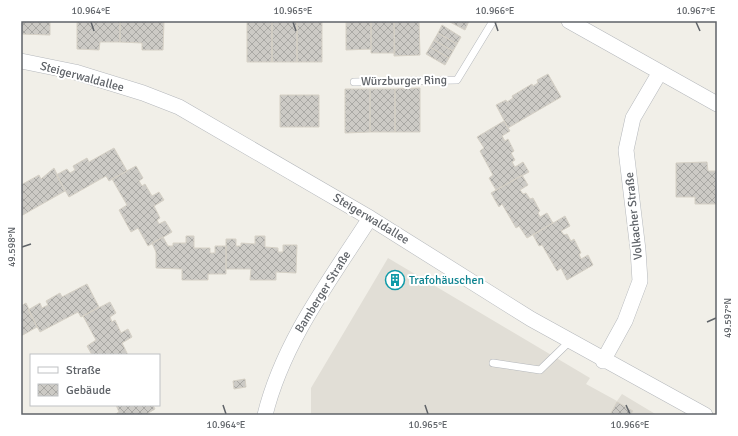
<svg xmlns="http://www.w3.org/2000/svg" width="738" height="436" font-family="Signika,sans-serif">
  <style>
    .education { fill: #e1ded6 }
    .building { fill: url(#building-cross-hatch); stroke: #d6d1c6 }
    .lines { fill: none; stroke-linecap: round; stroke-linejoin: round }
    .lane-casing { stroke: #b5b8bc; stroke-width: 8 }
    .street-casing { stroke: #b5b8bc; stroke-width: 16 }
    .lane { stroke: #fff; stroke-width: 7 }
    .street { stroke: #fff; stroke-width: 15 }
    .ticks { fill: none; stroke: #5f6368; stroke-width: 1.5 }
    .labels { text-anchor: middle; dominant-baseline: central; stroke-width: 4; stroke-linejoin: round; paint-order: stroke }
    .street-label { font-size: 12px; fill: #5f6368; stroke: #fff }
    .culture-label { font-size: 12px; fill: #0d838f; stroke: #fff; text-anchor: start }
    .neatline { fill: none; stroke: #5f6368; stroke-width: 1.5 }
    .ticks-label { font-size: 10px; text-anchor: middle; fill: #5f6368 }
  </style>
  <defs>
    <pattern id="building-cross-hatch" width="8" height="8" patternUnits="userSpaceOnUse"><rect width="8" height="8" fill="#cccac5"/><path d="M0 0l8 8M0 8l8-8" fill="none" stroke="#a9a8a4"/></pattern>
  </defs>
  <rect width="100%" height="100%" fill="#f1efe8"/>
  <path class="education" d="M 388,258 L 590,378 L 586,384 L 617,401 L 622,394 L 657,415 L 311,415 L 311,388 Z"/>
  <path class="building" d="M 21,21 L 50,21 L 50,35 L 21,34 Z
    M 77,21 L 120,21 L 120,42 L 100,42 L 99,50 L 77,49 Z
    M 120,21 L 164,21 L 163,50 L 142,50 L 142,43 L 120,42 Z
    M 247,21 L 272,21 L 272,62 L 247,62 Z
    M 272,21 L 297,21 L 297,62 L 272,62 Z
    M 297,21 L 322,21 L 322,62 L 297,62 Z
    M 346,21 L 371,21 L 371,49 L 346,50 Z
    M 371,21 L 394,21 L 395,53 L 371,53 Z
    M 394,21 L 419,21 L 420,55 L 394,56 Z
    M 448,21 L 469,21 L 465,30 Z
    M 442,25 L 461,37 L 457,44 L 438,33 Z
    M 438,33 L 457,44 L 453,51 L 434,40 Z
    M 434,40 L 453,51 L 449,58 L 430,47 Z
    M 430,47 L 449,58 L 445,65 L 426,54 Z
    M 548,74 L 561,97 L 508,128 L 496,105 L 506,100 L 507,102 L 513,98 L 512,96 L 532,84 L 533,86 L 538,83 L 537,80 Z
    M 420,88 L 420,132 L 395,132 L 395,89 Z
    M 345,89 L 370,89 L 370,132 L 345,133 Z
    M 370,89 L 395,89 L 395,132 L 370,132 Z
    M 280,95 L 319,95 L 319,127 L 280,127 Z
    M 504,121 L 510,131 L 502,136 L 505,141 L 508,139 L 514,151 L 511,153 L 515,160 L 512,162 L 515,167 L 523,162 L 529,172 L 496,190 L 489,178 L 493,175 L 480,151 L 484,148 L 477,137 Z
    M 114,148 L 127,171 L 109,181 L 106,176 L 69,197 L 56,175 L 67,169 L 70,173 L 75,170 L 73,166 L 87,158 L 89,162 Z
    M 707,162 L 708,171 L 717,171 L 717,204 L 695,204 L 695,197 L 676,197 L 676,163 Z
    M 136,166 L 143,178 L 139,181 L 142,186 L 145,184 L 152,196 L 159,192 L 164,200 L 154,206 L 160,218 L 157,220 L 159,224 L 165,221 L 172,232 L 148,246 L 138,228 L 131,232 L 119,210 L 127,205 L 112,179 Z
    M 54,168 L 65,191 L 21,216 L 21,185 L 39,175 L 41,179 Z
    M 522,175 L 528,185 L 520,190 L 523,194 L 526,193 L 530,199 L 533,198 L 540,211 L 538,213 L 540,217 L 547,213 L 553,223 L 527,238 L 519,226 L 516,228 L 502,204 L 499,207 L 491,193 Z
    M 565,216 L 570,226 L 561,231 L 564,235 L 567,234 L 571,241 L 574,239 L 581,253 L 579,254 L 581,259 L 588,255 L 593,265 L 567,280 L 561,268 L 557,271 L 542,245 L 539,246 L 533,235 Z
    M 186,236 L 194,236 L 194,248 L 210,248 L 210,253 L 215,253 L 215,246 L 226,246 L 226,274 L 208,274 L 208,280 L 182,280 L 182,269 L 156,268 L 156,252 L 152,243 L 163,237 L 168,246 L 173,246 L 173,243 L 186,243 Z
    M 255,236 L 265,236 L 265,247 L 278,248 L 278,252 L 283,252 L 283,245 L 297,245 L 296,273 L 276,272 L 276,280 L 250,280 L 251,269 L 226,269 L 226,239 L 236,239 L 236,246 L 241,246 L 241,243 L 255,244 Z
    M 393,271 L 404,276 L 396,290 L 386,284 Z
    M 87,284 L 99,307 L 81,317 L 78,312 L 40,332 L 28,310 L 40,303 L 42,308 L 48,305 L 46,301 L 60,293 L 62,297 Z
    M 110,302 L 116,313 L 110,317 L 112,322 L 115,320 L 121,333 L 128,329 L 132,337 L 122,343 L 128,355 L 92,355 L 87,346 L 96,340 L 83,316 Z
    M 26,303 L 37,327 L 21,336 L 21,306 Z
    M 245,379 L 246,387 L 234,389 L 233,381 Z
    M 617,402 L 633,411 L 630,415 L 610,415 Z
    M 116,405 L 153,405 L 155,409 L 145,415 L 114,415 L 119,412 Z"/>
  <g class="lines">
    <g class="lane-casing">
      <path id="lane" d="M 354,82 L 457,80 L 493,21
        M 493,363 L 540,370 L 570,341"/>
    </g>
    <g class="street-casing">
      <path id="street" d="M 569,21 L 717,104
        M 21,61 L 75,72 L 143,93 L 179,107 L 370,218 L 531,319 L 705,415
        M 603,361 L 625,321 L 640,281 L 638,250 L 626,150 L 633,118 L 660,72
        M 265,415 C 283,342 330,280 370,218"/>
    </g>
    <use href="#lane" class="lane"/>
    <use href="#street" class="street"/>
  </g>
  <path class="ticks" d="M 91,22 L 94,31M 293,22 L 296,31M 495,22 L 498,31M 696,22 L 700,31M 22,247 L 31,244M 707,322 L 716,318M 223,405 L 226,414M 425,405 L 428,414M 626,405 L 630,414"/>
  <defs>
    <g id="building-ring" transform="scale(1)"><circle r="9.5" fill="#fff" stroke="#0f9aa8" stroke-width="1.5"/><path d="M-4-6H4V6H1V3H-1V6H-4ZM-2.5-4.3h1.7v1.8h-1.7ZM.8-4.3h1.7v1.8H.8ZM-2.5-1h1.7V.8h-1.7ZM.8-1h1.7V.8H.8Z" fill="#0f9aa8"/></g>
  </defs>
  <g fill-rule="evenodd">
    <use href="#building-ring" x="395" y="280"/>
  </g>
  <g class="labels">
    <g class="street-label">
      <text transform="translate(82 77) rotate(15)">Steigerwaldallee</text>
      <text transform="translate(404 81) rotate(-1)">Würzburger Ring</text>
      <text transform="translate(634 216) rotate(-96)">Volkacher Straße</text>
      <text transform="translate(371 219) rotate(31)">Steigerwaldallee</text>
      <text transform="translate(323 292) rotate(-58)">Bamberger Straße</text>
    </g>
    <g class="culture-label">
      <text x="409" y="280">Trafohäuschen</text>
    </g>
  </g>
  <rect width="738" height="436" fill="none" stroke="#ffffff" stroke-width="44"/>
  <rect x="30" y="354" width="130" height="52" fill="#ffffff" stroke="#bfc1c3"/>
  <rect x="38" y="367" width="20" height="6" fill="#ffffff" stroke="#bfc1c3"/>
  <text x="66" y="374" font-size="12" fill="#5f6368">Straße</text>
  <rect x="38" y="384" width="20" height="12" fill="url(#building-cross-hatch)" stroke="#bfc1c3"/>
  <text x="66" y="394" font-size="12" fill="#5f6368">Gebäude</text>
  <rect x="22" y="22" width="694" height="392" class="neatline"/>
  <g class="ticks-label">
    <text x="91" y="14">10.964°E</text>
    <text x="293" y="14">10.965°E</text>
    <text x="495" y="14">10.966°E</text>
    <text x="696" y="14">10.967°E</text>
    <text transform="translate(11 247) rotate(-90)" y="4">49.598°N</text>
    <text transform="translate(727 318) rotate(-90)" y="4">49.597°N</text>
    <text x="226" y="428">10.964°E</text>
    <text x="428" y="428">10.965°E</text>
    <text x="630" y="428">10.966°E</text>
  </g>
</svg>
